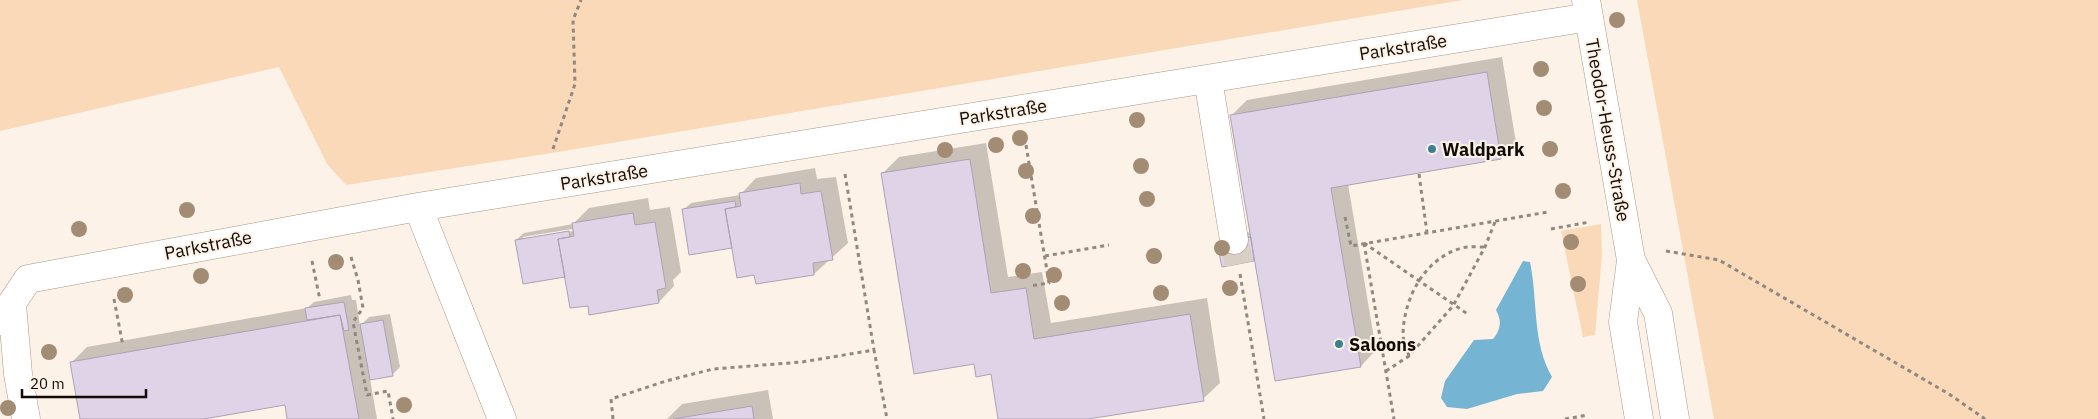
<svg xmlns="http://www.w3.org/2000/svg" width="2098" height="419" font-family="'IBM Plex Sans',sans-serif">
  <style>
    .green { fill: #fad9b9 }
    .water { fill: #76b4d4 }
    .shadow { fill: #0003; fill-rule: evenodd }
    .building { fill: #dfd3e8; stroke: #ada1b5 }
    .lines { fill: none; stroke-linecap: round; stroke-linejoin: round }
    .minor-tunnel { stroke: #dacfc5; stroke-width: 28; stroke-dasharray: 28 14; stroke-linecap: butt }
    .minor-casing { stroke: #a89787; stroke-width: 29 }
    .path { stroke: #918880; stroke-width: 3; stroke-dasharray: 4 4; stroke-linecap: butt }
    .minor { stroke: #fff; stroke-width: 28 }
    .tree { fill: #a28c74 }
    .poi-dot { fill: #3d8190; stroke: #fdf2e7; stroke-width: 2 }
    .labels { text-anchor: middle; dominant-baseline: central; stroke-width: 4; stroke-linejoin: round; paint-order: stroke }
    .street-label { font-size: 18px; fill: #110b06; stroke: #fdf2e7 }
    .poi-label { font-size: 18px; font-weight: bold; fill: #110b06; stroke: #fdf2e7; text-anchor: start }
  </style>
  <rect width="100%" height="100%" fill="#fdf2e7"/>
  <path class="green" d="M 0,0 L 1463,0 L 552,153 L 346,185 L 327,164 L 279,67 L 0,131 Z
    M 1637,0 L 2098,0 L 2098,419 L 1714,419 Z
    M 1601,224 L 1602,254 L 1595,335 L 1583,337 L 1561,231 Z"/>
  <path class="water" d="M 1523,261 L 1530,262 C 1538,301 1532,342 1552,377 L 1543,391 L 1517,394 L 1467,409 L 1447,407 L 1441,398 L 1445,381 L 1474,340 L 1493,339 C 1501,329 1502,321 1496,310 Z"/>
  <path class="shadow" d="M 1502,57 L 1516,143 L 1501,158 L 1348,184 L 1376,350 L 1361,366 L 1255,258 L 1254,260 L 1219,244 L 1226,237 L 1251,232 L 1231,116 L 1247,100 Z
    M 986,143 L 1008,277 L 1042,272 L 1051,323 L 1207,298 L 1220,383 L 1203,399 L 1080,419 L 1000,419 L 992,373 L 975,363 L 883,173 L 899,157 Z
    M 815,168 L 817,179 L 836,177 L 848,243 L 814,274 L 755,274 L 733,245 L 683,210 L 691,203 L 740,195 L 756,178 Z
    M 648,198 L 650,210 L 670,207 L 681,272 L 673,280 L 674,286 L 659,302 L 590,314 L 589,304 L 566,276 L 516,240 L 524,233 L 573,224 L 589,208 ZM 572,229 L 573,231 L 523,240 L 523,237 Z
    M 351,295 L 352,300 L 356,300 L 360,326 L 369,317 L 390,314 L 400,367 L 392,375 L 370,379 L 377,419 L 288,419 L 286,403 L 197,419 L 81,419 L 71,363 L 87,347 L 307,308 L 314,302 Z
    M 768,390 L 773,419 L 667,419 L 682,404 Z"/>
  <path class="building" d="M 1487,72 L 1501,159 L 1331,188 L 1361,367 L 1275,381 L 1230,115 Z
    M 970,159 L 991,293 L 1026,288 L 1034,339 L 1190,314 L 1204,401 L 1088,419 L 998,419 L 991,374 L 976,377 L 974,364 L 914,374 L 881,173 Z
    M 800,183 L 801,194 L 821,191 L 833,260 L 813,263 L 814,275 L 756,284 L 754,275 L 737,278 L 725,209 L 741,206 L 739,193 Z
    M 735,201 L 736,207 L 725,209 L 732,248 L 689,255 L 682,209 Z
    M 633,213 L 635,225 L 655,222 L 666,288 L 657,290 L 659,303 L 589,315 L 588,306 L 570,308 L 558,239 L 574,236 L 572,223 Z
    M 569,231 L 570,237 L 558,239 L 565,277 L 523,284 L 515,240 Z
    M 1251,237 L 1254,261 L 1222,267 L 1217,244 Z
    M 344,302 L 349,330 L 344,331 L 340,315 L 307,320 L 305,308 Z
    M 340,315 L 359,419 L 287,419 L 285,405 L 204,419 L 80,419 L 70,362 Z
    M 383,320 L 393,376 L 370,380 L 360,324 Z
    M 752,406 L 754,419 L 673,419 Z"/>
  <g class="lines">
    <path class="minor-tunnel" d="M 1234,240 L 1239,264"/>
    <g class="minor-casing">
      <path id="minor" d="M 1586,0 L 1631,260 L 1623,322 L 1639,419
        M 1208,79 L 1234,240
        M 418,207 L 502,419
        M 1631,260 L 1658,313 L 1675,419
        M 12,304 L 18,374 L 26,419
        M 0,321 L 28,279 L 418,207 L 1589,17"/>
    </g>
    <path class="path" d="M 1026,145 L 1049,283 L 1030,286
      M 553,149 L 575,84 L 573,20 L 581,0
      M 845,174 L 874,350
      M 1419,174 L 1427,233
      M 1345,217 L 1351,246 L 1548,212
      M 1551,229 L 1590,222
      M 1364,243 L 1394,419
      M 1364,243 L 1469,315
      M 1666,251 L 1719,260 L 1949,394 L 1985,419
      M 1045,256 L 1109,245
      M 351,257 L 358,280 L 363,308 L 353,322 L 367,395 L 388,391 L 393,419
      M 312,261 L 320,300
      M 1240,274 L 1264,419
      M 114,299 L 123,346
      M 1409,356 C 1407,349 1403,341 1403,334 C 1404,297 1425,258 1462,248 C 1469,246 1478,247 1485,247
      M 1386,371 L 1409,356 L 1453,306 L 1485,247 L 1495,222
      M 613,419 L 611,399 L 666,381 L 713,369 L 802,362 L 874,350 L 887,419
      M 1565,419 L 1588,415"/>
    <use href="#minor" class="minor"/>
  </g>
  <g class="tree">
    <circle cx="1617" cy="20" r="8"/>
    <circle cx="1541" cy="69" r="8"/>
    <circle cx="1544" cy="108" r="8"/>
    <circle cx="1137" cy="120" r="8"/>
    <circle cx="1020" cy="138" r="8"/>
    <circle cx="996" cy="145" r="8"/>
    <circle cx="1550" cy="149" r="8"/>
    <circle cx="945" cy="150" r="8"/>
    <circle cx="1141" cy="166" r="8"/>
    <circle cx="1026" cy="171" r="8"/>
    <circle cx="1563" cy="191" r="8"/>
    <circle cx="1147" cy="199" r="8"/>
    <circle cx="187" cy="210" r="8"/>
    <circle cx="1033" cy="216" r="8"/>
    <circle cx="79" cy="229" r="8"/>
    <circle cx="1571" cy="242" r="8"/>
    <circle cx="1222" cy="248" r="8"/>
    <circle cx="1154" cy="256" r="8"/>
    <circle cx="336" cy="262" r="8"/>
    <circle cx="1023" cy="271" r="8"/>
    <circle cx="1054" cy="275" r="8"/>
    <circle cx="201" cy="276" r="8"/>
    <circle cx="1578" cy="284" r="8"/>
    <circle cx="1230" cy="288" r="8"/>
    <circle cx="1161" cy="293" r="8"/>
    <circle cx="125" cy="295" r="8"/>
    <circle cx="1062" cy="303" r="8"/>
    <circle cx="49" cy="352" r="8"/>
    <circle cx="404" cy="405" r="8"/>
    <circle cx="8" cy="408" r="8"/>
  </g>
  <g class="poi-dot">
    <circle cx="1432" cy="149" r="5"/>
    <circle cx="1339" cy="344" r="5"/>
  </g>
  <g class="labels">
    <g class="street-label">
      <text transform="translate(1403 47) rotate(-9)">Parkstraße</text>
      <text transform="translate(1003 112) rotate(-9)">Parkstraße</text>
      <text transform="translate(1608 130) rotate(80)">Theodor-Heuss-Straße</text>
      <text transform="translate(604 177) rotate(-9)">Parkstraße</text>
      <text transform="translate(208 245) rotate(-11)">Parkstraße</text>
    </g>
    <g class="poi-label">
      <text x="1442" y="149">Waldpark</text>
      <text x="1349" y="344">Saloons</text>
    </g>
  </g>
  <path d="M22 389v8h124v-8" fill="none" stroke="#110b06" stroke-width="2.5"/>
  <text x="30" y="389" font-size="15" fill="#110b06" stroke="#fdf2e7" stroke-width="4" paint-order="stroke">20 m</text>
</svg>
